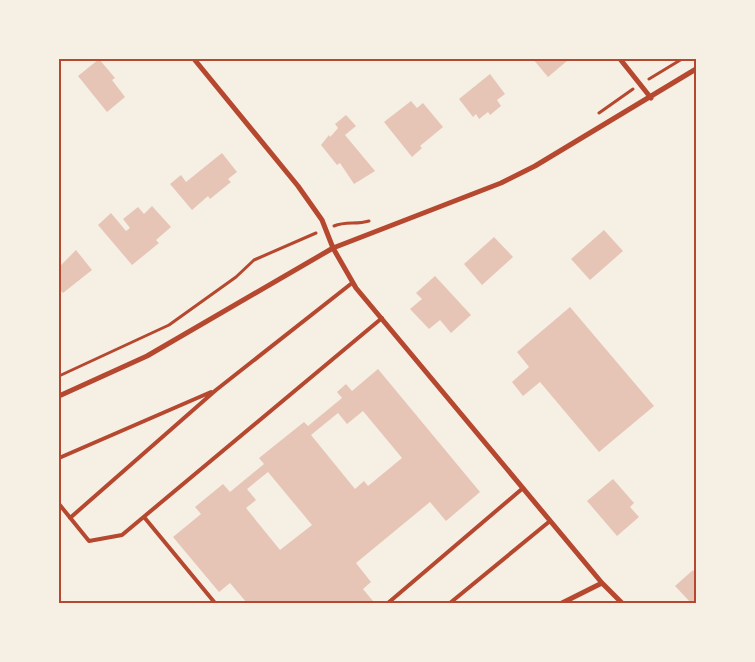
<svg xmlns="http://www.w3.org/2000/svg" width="755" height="662" font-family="'Nunito Sans',sans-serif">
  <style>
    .building { fill: #e6c5b7; fill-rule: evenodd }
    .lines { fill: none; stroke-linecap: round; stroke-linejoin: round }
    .path { stroke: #b5482f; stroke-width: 3 }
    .service { stroke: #b5482f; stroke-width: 4 }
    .minor { stroke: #b5482f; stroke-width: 5 }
    .neatline { fill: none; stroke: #b5482f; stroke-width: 2 }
  </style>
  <rect width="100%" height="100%" fill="#f6efe4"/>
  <path class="building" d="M 99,59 L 115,78 L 112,80 L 125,97 L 107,112 L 78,76 Z
    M 533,59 L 565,59 L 567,61 L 548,77 Z
    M 490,74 L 505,94 L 497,100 L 501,106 L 490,115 L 488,112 L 479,119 L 476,114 L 473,117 L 459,99 Z
    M 411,101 L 417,108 L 423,103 L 443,127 L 420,146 L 422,148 L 412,157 L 384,122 Z
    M 346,115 L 356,126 L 345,135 L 375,171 L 354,184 L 340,163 L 337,165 L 321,145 L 329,135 L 330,137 L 332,135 L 338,128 L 335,124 Z
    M 222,153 L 237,172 L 228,179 L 231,182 L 210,199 L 208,196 L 192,210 L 170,184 L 181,175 L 186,182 Z
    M 152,206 L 171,227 L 156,240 L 159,243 L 132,265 L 98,225 L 111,213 L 126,231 L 130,228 L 123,219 L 138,207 L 144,214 Z
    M 604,230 L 623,251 L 590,280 L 571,259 Z
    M 494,237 L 513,257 L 482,285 L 464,264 Z
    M 76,250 L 92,270 L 63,293 L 59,289 L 59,267 Z
    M 435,276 L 471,315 L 451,333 L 440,320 L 429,329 L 410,309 L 422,299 L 416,293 Z
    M 570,307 L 654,406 L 599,452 L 540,382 L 523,396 L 512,382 L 529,367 L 517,352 Z
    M 378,369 L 480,492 L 446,521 L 430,502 L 356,563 L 371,582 L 363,589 L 373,601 L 371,603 L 247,603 L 230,583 L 219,592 L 173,537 L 201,514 L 195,507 L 223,484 L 230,492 L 264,464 L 259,458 L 304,422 L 308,426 L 342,398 L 337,392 L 346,384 L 352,391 ZM 363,411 L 402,458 L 368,486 L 364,481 L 355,489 L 311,435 L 338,413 L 347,424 ZM 268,472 L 312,525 L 280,550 L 246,508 L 256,500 L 247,489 Z
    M 613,479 L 634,503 L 630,507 L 639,517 L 617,536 L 587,501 Z
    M 693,570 L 696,574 L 696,603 L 691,603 L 675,586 Z"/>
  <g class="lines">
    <path class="path" d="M 649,79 L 682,59
      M 599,113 L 633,89
      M 334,226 C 346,221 356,225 369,221
      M 59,376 L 169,325 L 236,277 L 254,260 L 316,233"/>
    <path class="service" d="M 59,458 L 211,392
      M 59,504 L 89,541 L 122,535 L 382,318
      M 144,517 L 215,603
      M 70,518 L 216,390 L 352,283
      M 388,603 L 523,488
      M 450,603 L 550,521"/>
    <path class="minor" d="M 194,59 L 298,186 L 322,220 L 333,248 L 356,288 L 602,583 L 622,603
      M 620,59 L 651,98
      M 59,396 L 147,356 L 333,248 L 501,183 L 535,166 L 696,69
      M 562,603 L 602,583"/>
  </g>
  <rect width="755" height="662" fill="none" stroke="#f6efe4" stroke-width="120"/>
  <rect x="60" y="60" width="635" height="542" class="neatline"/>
</svg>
